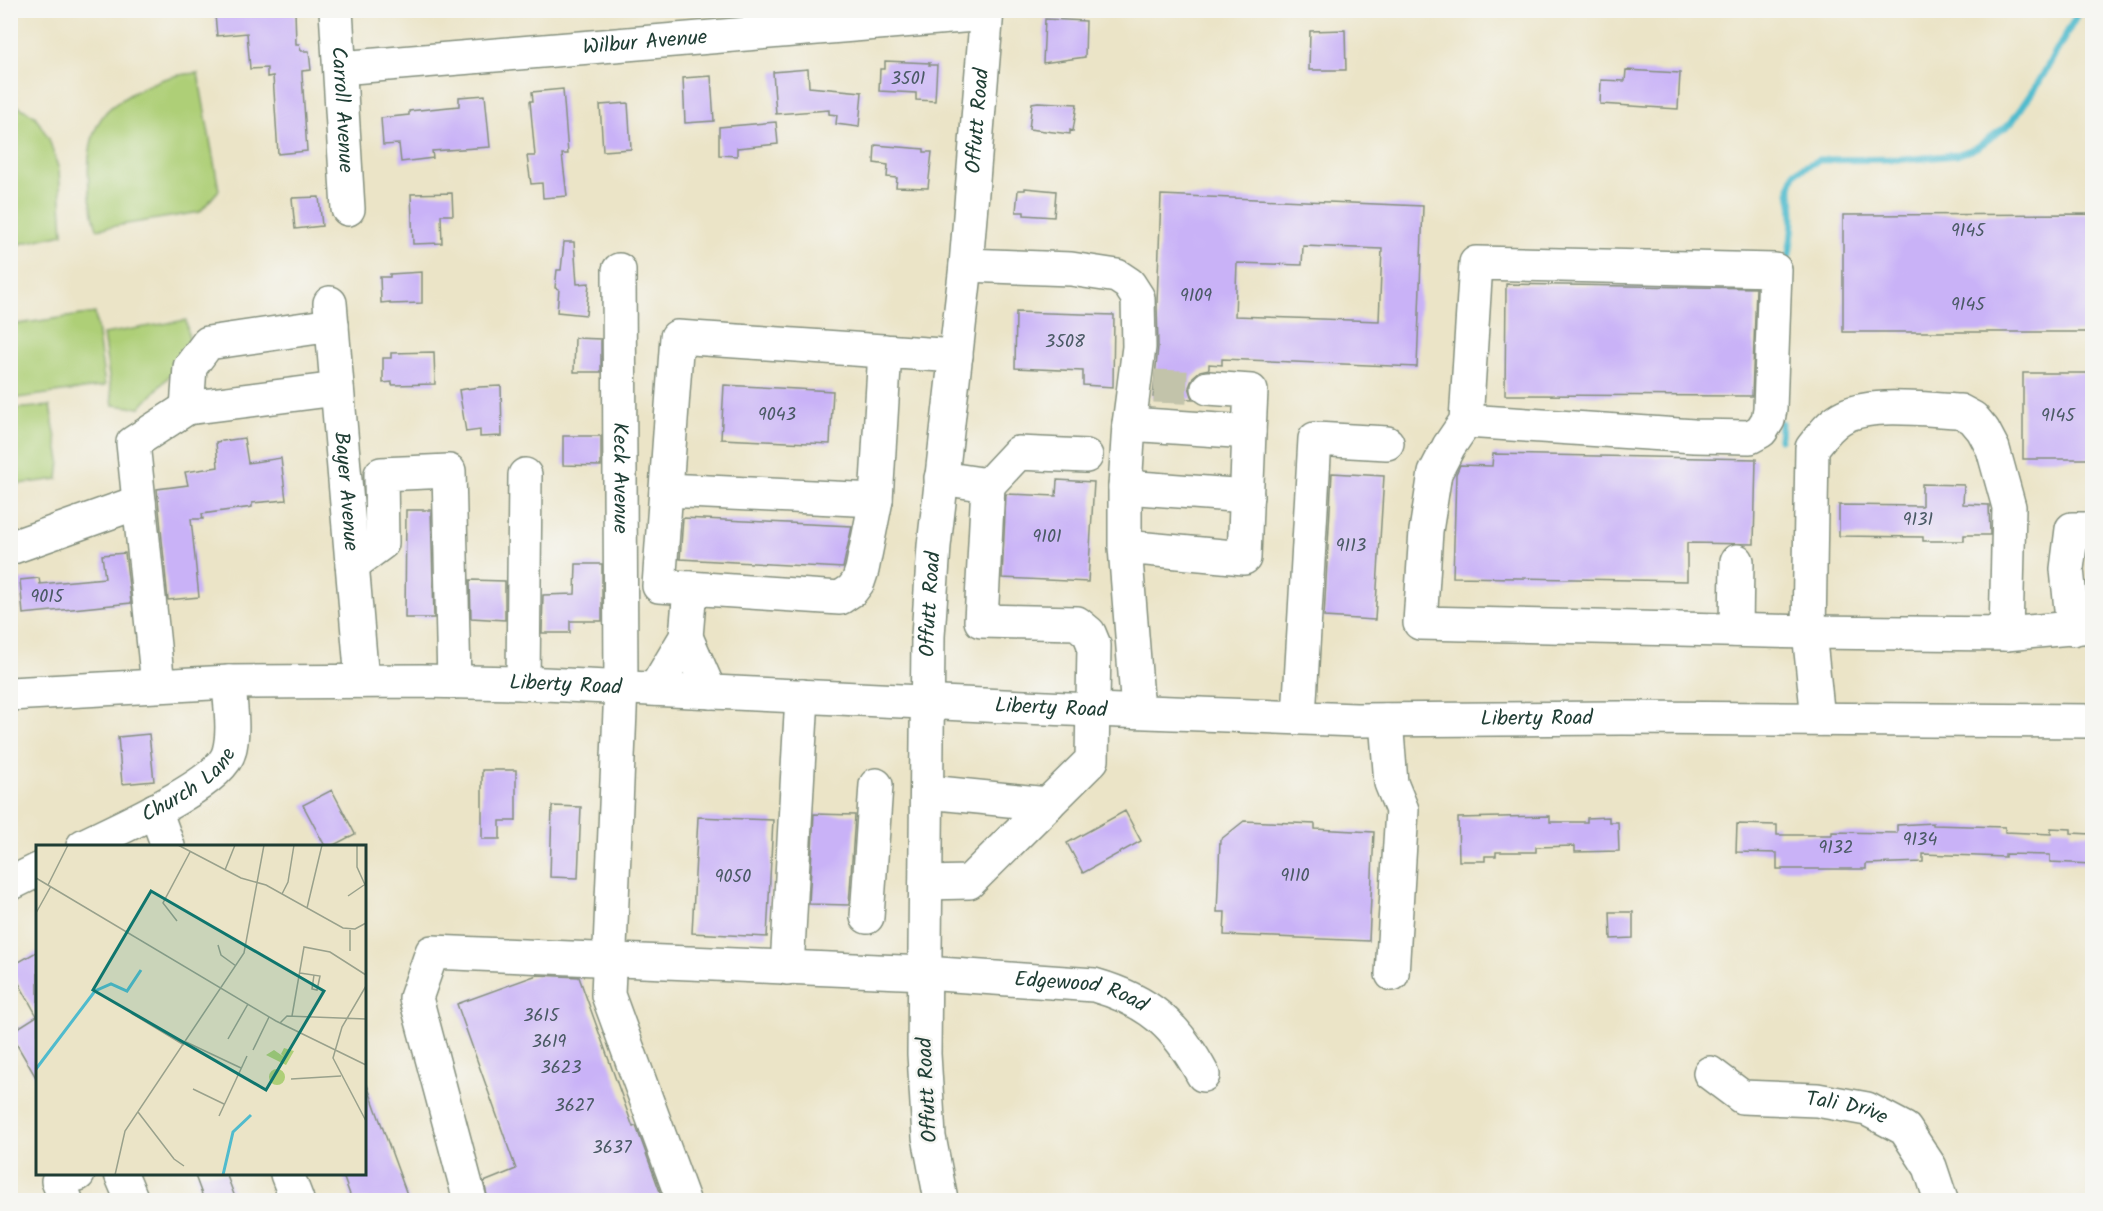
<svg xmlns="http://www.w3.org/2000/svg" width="2103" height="1211" font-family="Kalam,sans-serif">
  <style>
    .green { fill: #aecf77; stroke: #668656; stroke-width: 1.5 }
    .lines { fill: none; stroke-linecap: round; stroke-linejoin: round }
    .stream { stroke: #50bbcd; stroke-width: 7 }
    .building { fill: #c9b2f7; fill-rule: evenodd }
    .minor-tunnel { stroke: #c2c3aa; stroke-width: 33; stroke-dasharray: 33 16; stroke-linecap: butt }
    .minor-casing { stroke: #85907e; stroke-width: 36 }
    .major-casing { stroke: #85907e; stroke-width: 36 }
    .minor { stroke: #fff; stroke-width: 33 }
    .major { stroke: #fff; stroke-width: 33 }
    .labels { text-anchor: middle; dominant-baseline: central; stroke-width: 5; stroke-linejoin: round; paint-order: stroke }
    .number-label { font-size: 18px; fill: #4a5a65 }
    .street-label { font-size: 21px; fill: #1f3d34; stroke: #f6f6f2 }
    .inset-river { fill: none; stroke: #50bbcd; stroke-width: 3 }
    .inset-road { fill: none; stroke: #99a18c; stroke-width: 1.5 }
    .view { fill: #0f766e; fill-opacity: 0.15; stroke: #0f766e; stroke-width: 3 }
    .inset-edge { fill: none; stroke: #1f3d34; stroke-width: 3 }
  </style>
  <rect width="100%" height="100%" fill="#f6f6f2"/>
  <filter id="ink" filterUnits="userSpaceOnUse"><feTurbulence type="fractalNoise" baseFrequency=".0167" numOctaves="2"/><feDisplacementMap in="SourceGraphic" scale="12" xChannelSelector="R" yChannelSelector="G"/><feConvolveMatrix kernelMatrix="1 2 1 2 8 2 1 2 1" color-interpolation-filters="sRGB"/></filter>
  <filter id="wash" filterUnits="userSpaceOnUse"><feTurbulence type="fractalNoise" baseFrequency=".008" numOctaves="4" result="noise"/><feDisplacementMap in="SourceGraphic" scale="24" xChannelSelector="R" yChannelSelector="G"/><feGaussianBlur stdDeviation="1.35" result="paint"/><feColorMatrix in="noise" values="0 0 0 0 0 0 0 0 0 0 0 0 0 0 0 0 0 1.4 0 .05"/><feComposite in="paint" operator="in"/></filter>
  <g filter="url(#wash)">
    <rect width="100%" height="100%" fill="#ebe4c7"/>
    <path class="green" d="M 198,73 L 219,190 L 200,212 L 97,229 C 87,196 81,141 106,112 C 114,103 126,97 136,91 C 160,79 171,75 198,73 Z
      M 11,102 L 35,116 L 49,139 L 59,170 L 63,234 L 11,246 Z
      M 95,313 L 105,386 L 11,399 L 11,325 Z
      M 186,320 L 191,352 L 140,408 L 113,405 L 103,334 Z
      M 50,406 L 60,461 L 58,479 L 11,485 L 11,409 Z"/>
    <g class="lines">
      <path class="stream" d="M 1786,268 C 1790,251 1793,233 1793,215 C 1793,193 1785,196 1795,172 L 1819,160 L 1914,159 L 1956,155 L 1976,148 L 2011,123 L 2039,82 L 2080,10
        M 1780,439 L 1781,423"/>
    </g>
    <g id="blocks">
      <path class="building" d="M 252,10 L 295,10 L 296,44 L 299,44 L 301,51 L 309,51 L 311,70 L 302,71 L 302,74 L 307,151 L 278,154 L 273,76 L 267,77 L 267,68 L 250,69 L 247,33 L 217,36 L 215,15 Z
        M 1045,19 L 1086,21 L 1085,57 L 1043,63 Z
        M 1345,30 L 1346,70 L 1309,70 L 1310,31 Z
        M 885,61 L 930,63 L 929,65 L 937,65 L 935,101 L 916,100 L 916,93 L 879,91 L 880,69 L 885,69 Z
        M 808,69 L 809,87 L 862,92 L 859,127 L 836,124 L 837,115 L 829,114 L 829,110 L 776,114 L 773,72 Z
        M 1626,70 L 1680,73 L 1678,109 L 1600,104 L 1601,80 L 1625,81 Z
        M 711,76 L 714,121 L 685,123 L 683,78 Z
        M 563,89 L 568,154 L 562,154 L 567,196 L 543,198 L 542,183 L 531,184 L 527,156 L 535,156 L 530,101 L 533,101 L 532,92 Z
        M 485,95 L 490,147 L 432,151 L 433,158 L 401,162 L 399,144 L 383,145 L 381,118 L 409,115 L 409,111 L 459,106 L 459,97 Z
        M 1038,102 L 1077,104 L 1073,131 L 1070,130 L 1070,134 L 1029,129 L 1032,103 Z
        M 628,103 L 631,149 L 603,151 L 600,105 Z
        M 776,122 L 778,144 L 737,148 L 737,156 L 719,155 L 719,127 Z
        M 875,145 L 924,149 L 924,152 L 932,152 L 928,188 L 896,187 L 897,178 L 887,177 L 888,165 L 874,163 Z
        M 1025,188 L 1056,191 L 1054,217 L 1024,215 L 1024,212 L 1016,212 L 1018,190 L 1025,190 Z
        M 452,193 L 453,215 L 441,215 L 442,243 L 413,244 L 411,194 Z
        M 1161,195 L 1423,206 L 1417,367 L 1222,359 L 1222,365 L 1209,364 L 1209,369 L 1200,371 L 1193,377 L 1189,387 L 1193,399 L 1153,397 L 1158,347 L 1157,303 ZM 1303,246 L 1382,249 L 1379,321 L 1235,316 L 1237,263 L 1302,265 Z
        M 319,197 L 322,226 L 295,229 L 292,198 Z
        M 2092,214 L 2092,332 L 1843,332 L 1843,215 Z
        M 564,242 L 574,242 L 577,284 L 589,283 L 586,315 L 557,312 L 559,289 L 555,288 L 557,270 L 561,270 Z
        M 422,272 L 422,303 L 390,304 L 390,302 L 381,303 L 380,277 L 390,277 L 390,274 Z
        M 1506,284 L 1756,288 L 1752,396 L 1505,395 Z
        M 1016,312 L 1114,315 L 1113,387 L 1083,385 L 1083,371 L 1015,368 Z
        M 575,338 L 601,339 L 601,372 L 574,372 Z
        M 434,352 L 435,384 L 392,385 L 392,382 L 383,383 L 383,358 L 391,358 L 391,353 Z
        M 2023,373 L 2092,373 L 2092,459 L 2023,459 Z
        M 724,385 L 833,391 L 830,444 L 721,439 Z
        M 501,386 L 502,436 L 480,437 L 480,430 L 466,432 L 459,390 L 479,387 Z
        M 563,436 L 601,436 L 601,466 L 563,465 Z
        M 244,438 L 248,463 L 281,458 L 286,500 L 252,503 L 252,507 L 202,514 L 203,519 L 191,519 L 199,597 L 168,600 L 157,489 L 188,485 L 185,472 L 218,467 L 216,442 Z
        M 1493,454 L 1756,459 L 1754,544 L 1687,543 L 1687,581 L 1453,577 L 1456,474 L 1460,465 L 1492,466 Z
        M 1332,473 L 1384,476 L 1375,620 L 1324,617 Z
        M 1057,480 L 1094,482 L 1088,582 L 1002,578 L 1006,494 L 1056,496 Z
        M 1922,484 L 1964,485 L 1963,504 L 1989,505 L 1990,535 L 1964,535 L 1964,541 L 1923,541 L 1923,537 L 1839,536 L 1839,505 L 1922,506 Z
        M 406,510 L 431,510 L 434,618 L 405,618 Z
        M 683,518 L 852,526 L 843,568 L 680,559 Z
        M 125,553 L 131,603 L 23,614 L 20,580 L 39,578 L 40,584 L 105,578 L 102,555 Z
        M 576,564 L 602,564 L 602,621 L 570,621 L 570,633 L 542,633 L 543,595 L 575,594 Z
        M 470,580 L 505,581 L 505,620 L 471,618 Z
        M 149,734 L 154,781 L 122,784 L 118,737 Z
        M 482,770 L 516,770 L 516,821 L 500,821 L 500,839 L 482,839 Z
        M 332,790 L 355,834 L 332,846 L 325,846 L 303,805 Z
        M 552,806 L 581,807 L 578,878 L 550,877 Z
        M 1125,811 L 1141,841 L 1083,873 L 1067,843 Z
        M 814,814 L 855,815 L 849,905 L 809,904 Z
        M 1550,816 L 1550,822 L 1587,822 L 1587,818 L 1609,817 L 1609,822 L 1618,822 L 1619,851 L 1575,852 L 1575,846 L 1536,847 L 1536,852 L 1496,852 L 1496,856 L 1485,856 L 1485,861 L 1459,861 L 1458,818 Z
        M 698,817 L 773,820 L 767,937 L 692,933 Z
        M 1244,821 L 1315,824 L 1315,829 L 1374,832 L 1369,941 L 1224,935 L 1225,912 L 1217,912 L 1220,840 Z
        M 1933,823 L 1933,825 L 2005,827 L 2005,832 L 2051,834 L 2051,828 L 2071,829 L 2071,833 L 2092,834 L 2092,864 L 2050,862 L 2050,855 L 2005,854 L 2005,857 L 1923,854 L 1923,862 L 1866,864 L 1866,869 L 1777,869 L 1777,853 L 1736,852 L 1737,824 L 1777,825 L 1777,835 L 1832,835 L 1832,832 L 1897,833 L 1897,825 Z
        M 1610,912 L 1633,912 L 1633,938 L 1611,939 Z
        M 38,951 L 38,1081 L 10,1033 L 37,1016 L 10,967 Z
        M 537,975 L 579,977 L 633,1127 L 636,1126 L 663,1200 L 488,1200 L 484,1182 L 516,1169 L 457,1004 Z
        M 364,1085 L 367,1085 L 409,1200 L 352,1200 L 342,1173 L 364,1173 Z
        M 194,1173 L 226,1173 L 236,1200 L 204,1200 Z"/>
    </g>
  </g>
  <g filter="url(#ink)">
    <use href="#blocks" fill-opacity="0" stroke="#85907e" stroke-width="1.5"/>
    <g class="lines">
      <path class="minor-tunnel" d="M 1154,386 L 1208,388"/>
      <g class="minor-casing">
        <g id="minor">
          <path id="s1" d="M 336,10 L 348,209"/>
          <path id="s2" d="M 340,68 L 986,14"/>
          <path d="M 966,265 L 1071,269 L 1117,276 L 1129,284 L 1138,298 L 1139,347 L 1129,424"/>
          <path id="s3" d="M 619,270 L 621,687 L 608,995 L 683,1200"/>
          <path id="s4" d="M 330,303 L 362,681"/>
          <path d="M 332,325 L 208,343 L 190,367 L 187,408 L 337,389"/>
          <path d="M 885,351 L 876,500 L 862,570 L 858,582 L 852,590 L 840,598 L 659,586 L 677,337 L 956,356"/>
          <path d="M 1208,388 L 1251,391 L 1249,432"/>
          <path d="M 1466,421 L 1694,436 L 1750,437 L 1761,431 L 1768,420 L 1770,409 L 1775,270 L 1476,263 L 1466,421 L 1449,446 L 1435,473 L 1426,531 L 1420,623 L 1809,632 L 1812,448 C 1820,438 1829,425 1841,418 C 1868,401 1928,410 1960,411 L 1973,418 L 1983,430 L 1993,449 L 2009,507 L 2006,634"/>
          <path d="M 988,485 L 1018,453 L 1086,456"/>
          <path d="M 1125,487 L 1247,496"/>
          <path d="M 666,490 L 876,500"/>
          <path d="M 1125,547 L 1244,558 L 1249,432 L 1129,424 L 1125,487 L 1125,547 L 1138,711"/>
          <path d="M 10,548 L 139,502"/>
          <path d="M 352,565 L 382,543 L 381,474 L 449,471 L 454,682"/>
          <path d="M 2073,629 L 2067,569 L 2072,529 L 2092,529"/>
          <path d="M 1736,630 L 1737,561"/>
          <path d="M 686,637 L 710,692"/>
          <path d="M 523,683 L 525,475"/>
          <path d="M 158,685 L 133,443 L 187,408"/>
          <path d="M 655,689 L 686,637 L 690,588"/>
          <path d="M 1299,717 L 1315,439 L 1387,443"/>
          <path d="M 1818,719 L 1809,632 L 2006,634 L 2092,626"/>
          <path d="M 1386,720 L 1391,783 L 1402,810 L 1392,974"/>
          <path d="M 928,792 L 1048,804"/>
          <path d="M 155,810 L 168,846"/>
          <path id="s5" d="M 83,846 C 115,830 220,785 229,752 C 235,730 230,705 229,682"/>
          <path d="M 926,883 L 969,882 L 1092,760 L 1094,645 L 1089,633 L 1077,623 L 981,621 L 988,485 L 941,478"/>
          <path d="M 10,884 L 38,870"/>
          <path d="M 867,917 L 876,785"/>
          <path d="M 787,968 L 802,696"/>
          <path id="s6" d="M 1710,1073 L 1742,1097 L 1817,1100 L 1867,1109 L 1905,1129 L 1930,1167 L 1941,1200"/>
          <path d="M 121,1174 L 132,1200"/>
          <path d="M 287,1174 L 297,1200"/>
          <path d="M 66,1200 L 58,1181 L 78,1174"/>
          <path id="s7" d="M 470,1200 L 416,998 L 432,952 L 925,973 L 1094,985 C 1150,1001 1176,1025 1203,1075"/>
          <path id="s8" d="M 941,1200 L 929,1137 L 924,1054 L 928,636 L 934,546 L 966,265 L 987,10"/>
        </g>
      </g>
      <g class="major-casing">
        <g id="major">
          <path id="s9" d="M 10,694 L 229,682 L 422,681 L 523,683 L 1068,709 L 1356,720 L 1622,718 L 2092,721"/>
        </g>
      </g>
      <use href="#minor" class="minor"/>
      <use href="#major" class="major"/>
    </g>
  </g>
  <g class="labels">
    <g class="number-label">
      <text x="908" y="79">3501</text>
      <text x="1968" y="231">9145</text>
      <text x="1196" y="296">9109</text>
      <text x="1968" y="305">9145</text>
      <text x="1065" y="342">3508</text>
      <text x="777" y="415">9043</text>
      <text x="2058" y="416">9145</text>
      <text x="1918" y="520">9131</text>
      <text x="1047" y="537">9101</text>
      <text x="1351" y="546">9113</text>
      <text x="47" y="597">9015</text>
      <text x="1920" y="840">9134</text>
      <text x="1836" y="848">9132</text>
      <text x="1295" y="876">9110</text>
      <text x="733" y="877">9050</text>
      <text x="541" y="1016">3615</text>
      <text x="549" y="1042">3619</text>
      <text x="561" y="1068">3623</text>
      <text x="574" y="1106">3627</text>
      <text x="612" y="1148">3637</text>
    </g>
    <g class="street-label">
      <text stroke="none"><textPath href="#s2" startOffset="306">Wilbur Avenue</textPath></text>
      <text stroke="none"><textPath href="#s1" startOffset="100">Carroll Avenue</textPath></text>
      <text stroke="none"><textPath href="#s8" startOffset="1083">Offutt Road</textPath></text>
      <text stroke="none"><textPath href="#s3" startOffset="208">Keck Avenue</textPath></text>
      <text stroke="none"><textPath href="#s4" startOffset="189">Bayer Avenue</textPath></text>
      <text stroke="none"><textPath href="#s8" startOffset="597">Offutt Road</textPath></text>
      <text stroke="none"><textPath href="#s9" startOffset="556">Liberty Road</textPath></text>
      <text stroke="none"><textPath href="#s9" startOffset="1042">Liberty Road</textPath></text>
      <text stroke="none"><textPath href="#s9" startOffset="1528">Liberty Road</textPath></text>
      <text stroke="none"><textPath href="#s5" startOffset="123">Church Lane</textPath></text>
      <text stroke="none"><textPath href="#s7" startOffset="909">Edgewood Road</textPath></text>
      <text transform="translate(928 1090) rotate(-93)">Offutt Road</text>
      <text stroke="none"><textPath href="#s6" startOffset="146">Tali Drive</textPath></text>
    </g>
  </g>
  <g transform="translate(36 845)">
    <rect width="330" height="330" fill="#ebe4c7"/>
    <path d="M 248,203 L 258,206 L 250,220 L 230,210 L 238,205 L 248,212 L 245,209 ZM233 232a8 8 0 1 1 16 0a8 8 0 1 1-16 0Z" fill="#aecf77"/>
    <path class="inset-river" d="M 0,224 L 59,146 L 75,139 L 91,146 L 105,125M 187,330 L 197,287 L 215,270"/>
    <path class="inset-road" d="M 142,0 L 205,33 L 230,40 L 307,83 L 319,84 L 330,78M 321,0 L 321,22 L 330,42M 189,25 L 199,0M 0,33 L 240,176 L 330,220M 12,40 L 32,0M 246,49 L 252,37 L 258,0M 312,51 L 328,40M 271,63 L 286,0M 0,68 L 15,41M 141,76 L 127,58 L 154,7M 182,100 L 185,110 L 200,121M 314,106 L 314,85M 264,128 L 284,131 L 281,145 L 276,144 L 278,130M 330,141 L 306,182 L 297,213 L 330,276M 95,168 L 148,200M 256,171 L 268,102 L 294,107 L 330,130M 244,178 L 251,171 L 330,174M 192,194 L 212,159M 150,197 L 205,223M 217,205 L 233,172M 255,234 L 305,231M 157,244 L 188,259M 102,267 L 138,314 L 148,321M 183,271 L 211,211M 79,330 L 89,286 L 208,108 L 228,0"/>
    <path class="view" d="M 115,46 L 288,146 L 230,245 L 57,145 Z"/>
    <rect width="330" height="330" class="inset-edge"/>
  </g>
  <rect width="2103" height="1211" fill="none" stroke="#f6f6f2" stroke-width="36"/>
</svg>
